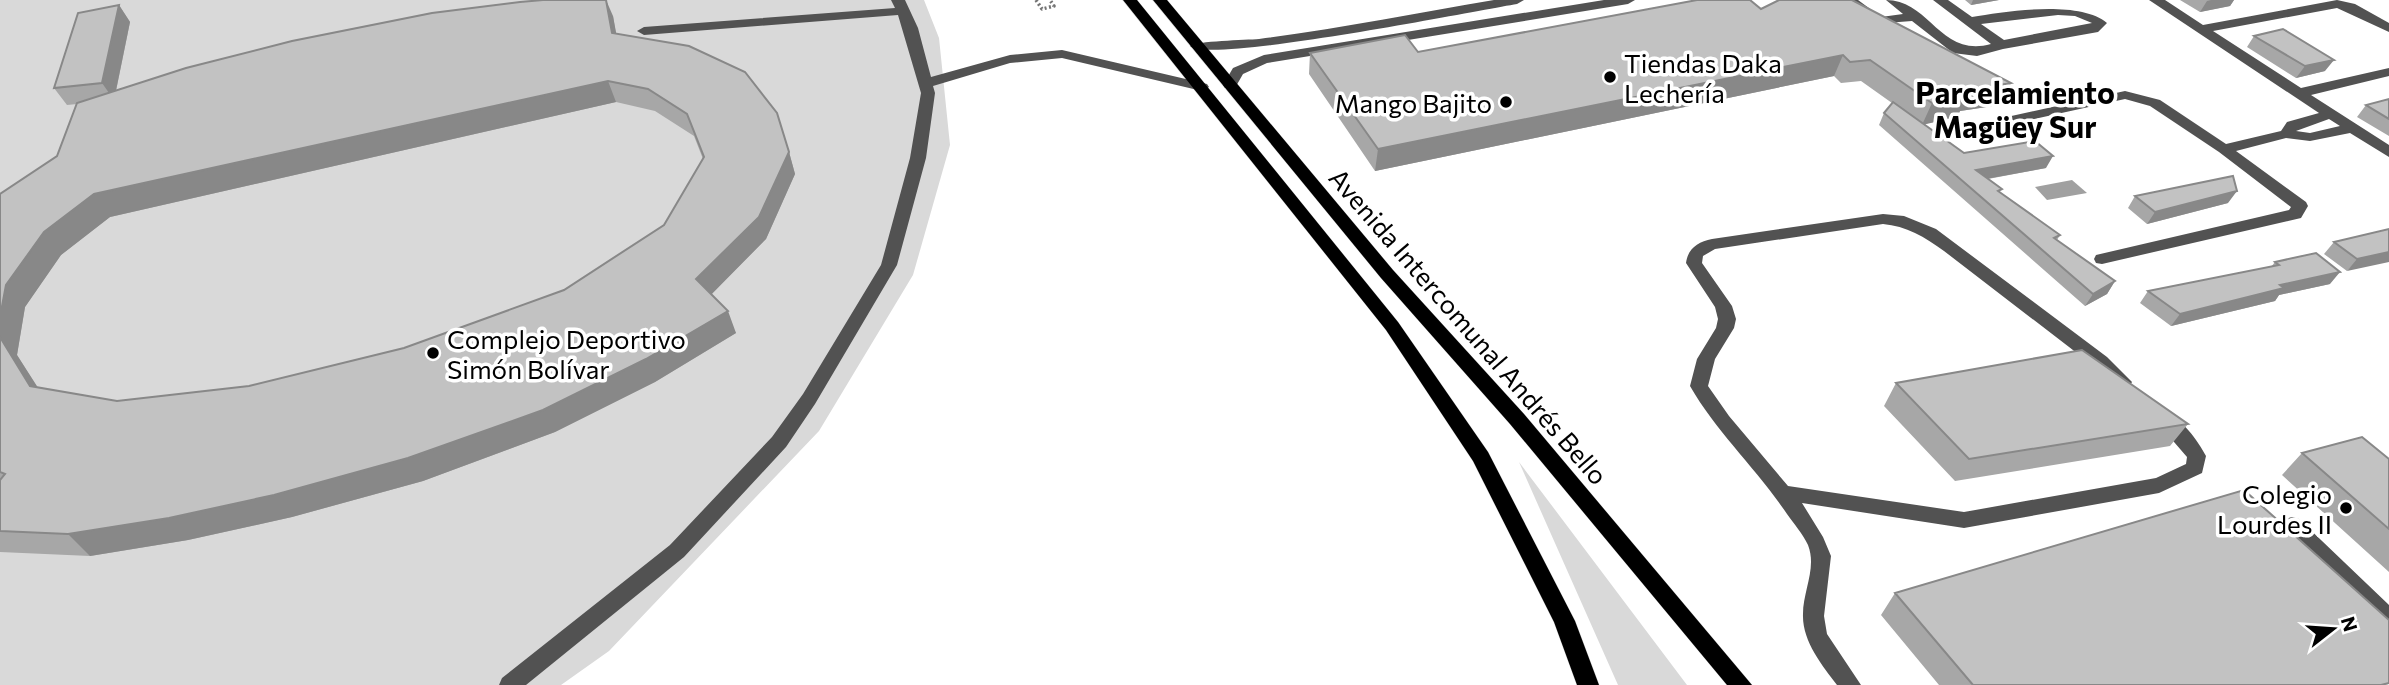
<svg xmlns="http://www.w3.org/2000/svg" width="2389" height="685" font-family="Commissioner,sans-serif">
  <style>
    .green { fill: #d9d9d9 }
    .water { fill: #a0a0a0 }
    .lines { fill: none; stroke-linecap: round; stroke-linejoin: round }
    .major-casing { stroke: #dbdbdb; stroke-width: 1 }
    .path { stroke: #747474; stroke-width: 3.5; stroke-dasharray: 2 2.5; stroke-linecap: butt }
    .minor { fill: #525252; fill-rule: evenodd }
    .major { fill: #000; fill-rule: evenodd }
    .wall { fill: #a7a7a7; fill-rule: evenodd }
    .shaded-wall { fill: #888 }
    .building { fill: #c2c2c2; stroke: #888; stroke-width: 2 }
    .poi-dot { fill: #000; stroke: #fff; stroke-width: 2.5 }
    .labels { text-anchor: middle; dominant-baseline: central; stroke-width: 7; stroke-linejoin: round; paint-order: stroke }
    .poi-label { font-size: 26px; fill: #000; stroke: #fff; text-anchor: start }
    .street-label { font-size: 26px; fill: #000; stroke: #fff }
    .quarter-label { font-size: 30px; font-weight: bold; fill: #000; stroke: #fff }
  </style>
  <rect width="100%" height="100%" fill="#fff"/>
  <path class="green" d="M 0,0 L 924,0 L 939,38 L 950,145 L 913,275 L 819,431 L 609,651 L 561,685 L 0,685 Z
    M 1519,462 L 1687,685 L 1618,685 Z"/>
  <path class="water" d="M 2072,180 L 2087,193 L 2047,200 L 2035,187 Z"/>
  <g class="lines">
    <g class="major-casing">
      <path id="major" d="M 1123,0 L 1137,0 L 1398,322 L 1488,452 L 1575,621 L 1599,685 L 1577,685 L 1554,622 L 1473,461 L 1386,330 Z
        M 1153,0 L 1167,0 L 1393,270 L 1524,414 L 1752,685 L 1727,685 L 1510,424 L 1381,278 Z"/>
    </g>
    <path class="path" d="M 1036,0 L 1042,9 L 1054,6 L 1050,0"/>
    <path class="minor" d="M 891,0 L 905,0 L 918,28 L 931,77 L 1010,55 L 1062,50 L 1207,84 L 1209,87 L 1202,91 L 1062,58 L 1010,63 L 933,86 L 935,93 L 926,158 L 897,265 L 815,404 L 786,447 L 684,557 L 526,685 L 499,685 L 502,678 L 670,545 L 772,437 L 803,394 L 881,265 L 910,158 L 921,93 L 898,15 L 644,35 L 637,31 L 644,27 L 895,8 Z
      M 1494,0 L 1524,0 L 1517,4 C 1474,11 1210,64 1190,46 C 1196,41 1246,40 1259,39 C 1337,29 1416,13 1494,0 Z
      M 1604,0 L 1635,0 L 1628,4 L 1267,63 L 1243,74 L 1235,88 L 1225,88 L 1223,85 L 1233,68 L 1264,55 Z
      M 1843,0 L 1858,0 L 1881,17 L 1903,14 L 1886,0 C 1930,0 1940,58 1991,44 L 1933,0 L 1948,0 L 1972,17 C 2007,11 2080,0 2107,23 L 2098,32 L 2003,49 L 1977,56 L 1953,53 L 1912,21 L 1873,24 ZM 2058,15 L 2075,16 L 2092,23 L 2004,40 L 1981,24 Z
      M 2149,0 L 2165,0 L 2203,25 L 2337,0 L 2355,4 L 2389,23 L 2389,32 L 2337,8 L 2213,31 L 2301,88 L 2389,68 L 2389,76 L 2311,95 L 2389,145 L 2389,157 L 2350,133 L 2310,141 L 2286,138 L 2236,151 L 2306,202 L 2308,206 L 2301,218 L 2102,264 L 2096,263 L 2094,259 L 2096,255 L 2289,210 L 2291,207 L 2219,152 L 2150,106 L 2125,99 L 1953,137 L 1946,133 L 1948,130 L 2125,91 L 2160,100 L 2226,144 L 2281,131 L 2287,122 L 2319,113 ZM 2329,119 L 2340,126 L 2310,133 L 2296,131 Z
      M 1883,214 L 1904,216 L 1936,229 L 2107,357 L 2132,382 L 2129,387 C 2115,391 2105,376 2095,367 L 1944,251 C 1925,237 1906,226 1883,224 L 1715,249 L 1703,256 L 1702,263 L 1732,306 L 1736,319 L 1734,328 L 1715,359 L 1708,386 L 1729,416 L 1788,486 L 1964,512 L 2156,478 L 2186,464 L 2187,457 L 2155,420 L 2157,415 C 2177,409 2198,441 2206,456 L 2202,473 L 2159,493 L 1964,528 L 1802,503 L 1823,537 L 1831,556 L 1824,616 L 1827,634 L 1861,685 L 1837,685 C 1822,665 1802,641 1803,614 C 1803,591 1817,568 1808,545 C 1803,534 1794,524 1787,514 C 1757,469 1717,433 1690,386 L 1697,359 L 1716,328 L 1718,319 L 1715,307 L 1686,263 C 1688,248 1698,242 1712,239 Z
      M 2292,517 L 2299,519 L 2389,605 L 2389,627 L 2382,624 L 2285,531 L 2282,525 L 2285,519 Z"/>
    <use href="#major" class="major"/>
  </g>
  <path class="wall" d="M 1965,0 L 1999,0 L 1971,5 Z
    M 2180,0 L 2234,0 L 2230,6 L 2200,12 Z
    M 119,5 L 130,22 L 116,91 L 613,16 L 616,34 L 789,152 L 795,174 L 766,239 L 711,294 L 736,333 L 655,382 L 555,432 L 423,481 L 292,517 L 188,540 L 90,556 L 0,552 L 0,194 L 57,156 L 77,104 L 67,105 L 54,88 ZM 616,102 L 655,111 L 694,136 L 703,159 L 664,225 L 564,290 L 404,348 L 249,386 L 117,401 L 37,387 L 17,355 L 25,307 L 61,255 L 110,217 Z
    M 1761,9 L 2011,83 L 2000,105 L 1960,111 L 1957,117 L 1924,124 L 1964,153 L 2046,168 L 1988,179 L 2000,192 L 2060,235 L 2057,240 L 2115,281 L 2107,294 L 2085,306 L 1879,125 L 1884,113 L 1892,103 L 1861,81 L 1841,83 L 1834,76 L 1375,171 L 1309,74 L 1310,53 L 1418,52 Z
    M 2254,36 L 2325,71 L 2296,78 L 2247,47 Z
    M 2389,99 L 2389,136 L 2357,117 L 2366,105 Z
    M 2135,196 L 2228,203 L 2147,224 L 2128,208 Z
    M 2389,229 L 2347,271 L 2324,254 L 2334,242 Z
    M 2275,262 L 2330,284 L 2279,295 L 2275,301 L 2171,326 L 2140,303 L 2148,291 L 2271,267 Z
    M 1896,383 L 2188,424 L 2170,446 L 1955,481 L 1884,406 Z
    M 2302,453 L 2389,459 L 2389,572 L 2282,475 Z
    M 1895,593 L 2389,685 L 1939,685 L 1881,615 Z"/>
  <path class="shaded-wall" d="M 606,0 L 613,16 L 620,54 L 612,33 Z
    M 1973,0 L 1999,0 L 1971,5 Z
    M 2211,0 L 2234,0 L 2230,6 L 2200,12 L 2207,1 Z
    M 119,5 L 130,22 L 114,100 L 102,83 Z
    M 1843,55 L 1834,76 L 1375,171 L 1378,149 Z
    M 2334,60 L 2325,71 L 2296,78 L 2305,66 Z
    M 608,81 L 616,102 L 110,217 L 61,255 L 25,307 L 17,355 L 51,408 L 30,386 L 0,337 L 0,317 L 6,285 L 44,232 L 94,194 Z
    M 2011,83 L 2000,105 L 1960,111 L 1957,117 L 1922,125 L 1932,103 L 1964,91 Z
    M 789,152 L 795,174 L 766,239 L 704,302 L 696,279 Z
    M 2053,156 L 2046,168 L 1969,182 L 1976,170 Z
    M 2237,191 L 2228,203 L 2147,224 L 2155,212 Z
    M 2389,252 L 2389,262 L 2347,271 L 2357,259 Z
    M 2340,272 L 2330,284 L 2279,295 L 2275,301 L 2171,326 L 2180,314 L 2280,285 Z
    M 2115,281 L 2107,294 L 2085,306 L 2093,294 Z
    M 728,311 L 736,333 L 655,382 L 555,432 L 423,481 L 292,517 L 188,540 L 90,556 L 68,534 Z"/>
  <path class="building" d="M 543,0 L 606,0 L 612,33 L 689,46 L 745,72 L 777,113 L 789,152 L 759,217 L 696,279 L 728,311 L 646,359 L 543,410 L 408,458 L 274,495 L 169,518 L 68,534 L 0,531 L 0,480 L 5,474 L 0,472 L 0,337 L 30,386 L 117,401 L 249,386 L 404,348 L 564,290 L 664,225 L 704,157 L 687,114 L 648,89 L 608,81 L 94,194 L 44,232 L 6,285 L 0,317 L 0,194 L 57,156 L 77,103 L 186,68 L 292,41 L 432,13 L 520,2 Z
    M 1697,0 L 1750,0 L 1761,9 L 1779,0 L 1852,0 L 2011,83 L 1964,91 L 1968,96 L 1932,103 L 1870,60 L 1850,62 L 1843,55 L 1378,149 L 1310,53 L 1405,35 L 1418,52 Z
    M 119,5 L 102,83 L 54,88 L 78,13 Z
    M 2283,29 L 2334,60 L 2305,66 L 2254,36 Z
    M 2389,99 L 2389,119 L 2366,105 Z
    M 1893,102 L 1964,153 L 2035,141 L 2053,156 L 1976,170 L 2002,189 L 1998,191 L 2060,235 L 2054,238 L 2115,281 L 2093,294 L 1884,113 Z
    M 2233,176 L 2237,191 L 2155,212 L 2135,196 Z
    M 2389,229 L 2389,252 L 2357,259 L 2334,242 Z
    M 2316,253 L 2340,272 L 2280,285 L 2284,288 L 2180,314 L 2148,291 L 2279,265 L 2275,262 Z
    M 2082,350 L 2188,424 L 1969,459 L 1896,383 Z
    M 2362,437 L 2389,459 L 2389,529 L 2302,453 Z
    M 2244,490 L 2389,620 L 2389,683 L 2381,685 L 1973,685 L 1895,593 Z"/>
  <g class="poi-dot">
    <circle cx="1610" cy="77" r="7"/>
    <circle cx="1506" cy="102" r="7"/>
    <circle cx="433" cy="353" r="7"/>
    <circle cx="2346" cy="508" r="7"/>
  </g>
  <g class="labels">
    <g class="poi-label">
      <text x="1624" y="62">Tiendas Daka<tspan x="1624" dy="30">Lechería</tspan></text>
      <text x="1492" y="102" text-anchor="end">Mango Bajito</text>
      <text x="447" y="338">Complejo Deportivo<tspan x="447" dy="30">Simón Bolívar</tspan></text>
      <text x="2332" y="493" text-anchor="end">Colegio<tspan x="2332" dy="30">Lourdes II</tspan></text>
    </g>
    <g class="street-label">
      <text transform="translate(1469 326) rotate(49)">Avenida Intercomunal Andrés Bello</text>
    </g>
    <g class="quarter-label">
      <text x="2015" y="91">Parcelamiento<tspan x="2015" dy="34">Magüey Sur</tspan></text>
    </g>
  </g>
  <g transform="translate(2333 629) rotate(73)" stroke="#ffffff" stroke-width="5" paint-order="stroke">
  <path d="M0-5L12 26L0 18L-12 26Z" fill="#000000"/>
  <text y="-10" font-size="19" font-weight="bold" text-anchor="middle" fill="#000000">N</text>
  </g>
</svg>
